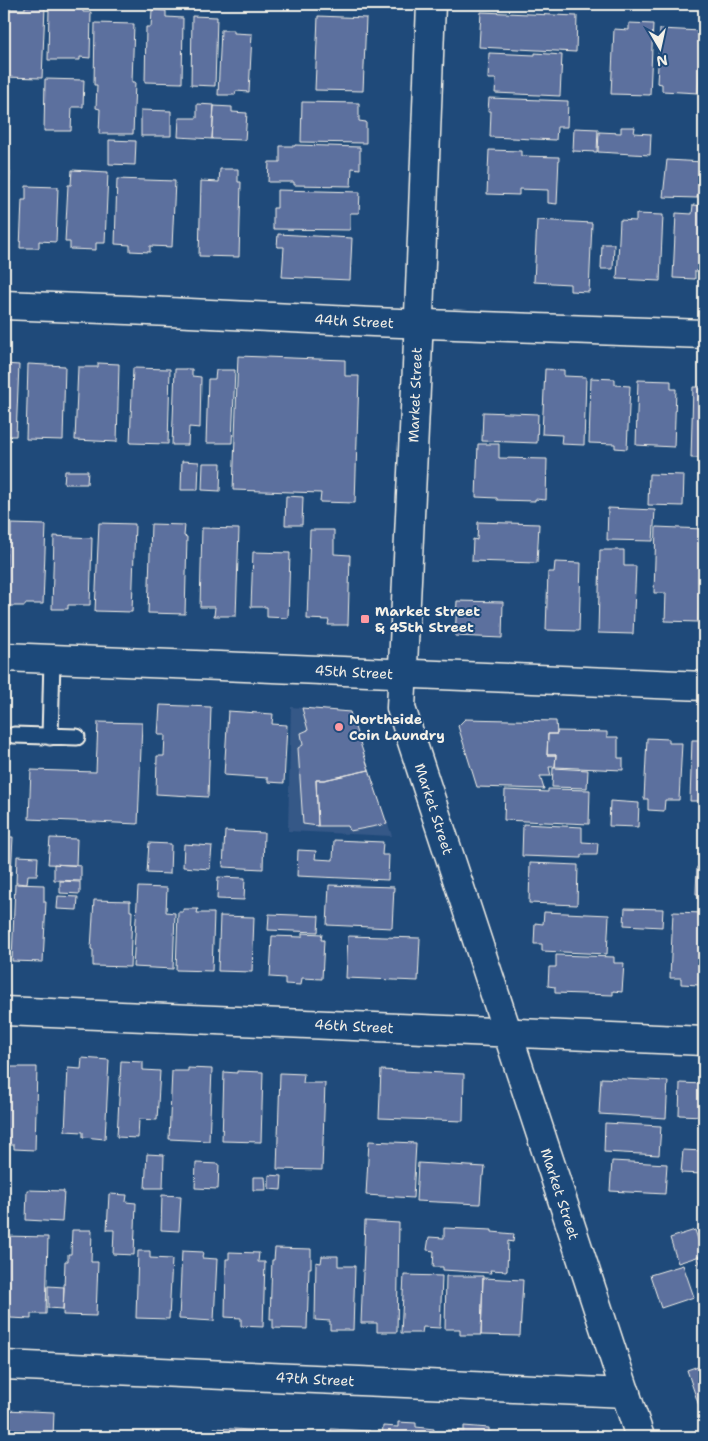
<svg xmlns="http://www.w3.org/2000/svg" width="708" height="1441" font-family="'Shantell Sans',sans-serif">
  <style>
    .built { fill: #355887 }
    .building { fill: #5b6f9e; stroke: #f4f1e8 }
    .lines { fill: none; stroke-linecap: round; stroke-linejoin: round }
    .lane-casing { stroke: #f4f1e8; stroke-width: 19 }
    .street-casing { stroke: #f4f1e8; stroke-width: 31 }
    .secondary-casing { stroke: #f4f1e8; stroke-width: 31 }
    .lane { stroke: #1f4a7a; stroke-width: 15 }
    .street { stroke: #1f4a7a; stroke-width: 28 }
    .secondary { stroke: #1f4a7a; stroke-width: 28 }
    .poi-dot { fill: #ff9aa2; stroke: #1f4a7a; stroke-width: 2 }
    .labels { text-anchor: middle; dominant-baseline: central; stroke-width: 4; stroke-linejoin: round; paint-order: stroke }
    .street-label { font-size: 14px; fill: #f4f1e8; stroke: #1f4a7a }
    .poi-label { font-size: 14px; font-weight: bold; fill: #f4f1e8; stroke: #1f4a7a; text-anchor: start }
  </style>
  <rect width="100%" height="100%" fill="#1f4a7a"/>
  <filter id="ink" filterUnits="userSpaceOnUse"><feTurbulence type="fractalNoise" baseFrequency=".02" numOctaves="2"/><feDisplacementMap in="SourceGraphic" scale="10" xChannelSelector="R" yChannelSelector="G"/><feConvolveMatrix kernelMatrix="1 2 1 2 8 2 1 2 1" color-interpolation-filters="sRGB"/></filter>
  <g filter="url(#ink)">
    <path class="built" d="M 291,707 L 350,712 L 392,836 L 288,831 Z"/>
    <path class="building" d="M 25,6 L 45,7 L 42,78 L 4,77 L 4,9 L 25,9 Z
      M 49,8 L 83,9 L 83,12 L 91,12 L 90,58 L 80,57 L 80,60 L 48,60 Z
      M 152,10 L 166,11 L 166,17 L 183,18 L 182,83 L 145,82 L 146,27 L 151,27 Z
      M 481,12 L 577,16 L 576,52 L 479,47 Z
      M 192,16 L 217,17 L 215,86 L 191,85 Z
      M 318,16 L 366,18 L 363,91 L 315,90 Z
      M 95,23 L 134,24 L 132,82 L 135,82 L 133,134 L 99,134 L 100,109 L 96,108 L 97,85 L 94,85 Z
      M 629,23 L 653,24 L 650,95 L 611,94 L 614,29 L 629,30 Z
      M 660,29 L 701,31 L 698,93 L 662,91 L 662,84 L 657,83 Z
      M 221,30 L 234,30 L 234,33 L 252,34 L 249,92 L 236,91 L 235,95 L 218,95 Z
      M 489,53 L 535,55 L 535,53 L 562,55 L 560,96 L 495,93 L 496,79 L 488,79 Z
      M 704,65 L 704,110 L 702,110 Z
      M 45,79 L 84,80 L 83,107 L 72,107 L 71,131 L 44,131 Z
      M 489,98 L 568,101 L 567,127 L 557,127 L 556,140 L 490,137 L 491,111 L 488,111 Z
      M 302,102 L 359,103 L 359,121 L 366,122 L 366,143 L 301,142 Z
      M 197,104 L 214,105 L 212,139 L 178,137 L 179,118 L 197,118 Z
      M 214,106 L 232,107 L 232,112 L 247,113 L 245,140 L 212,139 Z
      M 141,110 L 171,111 L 171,136 L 141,136 Z
      M 621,127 L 635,127 L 634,133 L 651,134 L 650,155 L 598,152 L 599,132 L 621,133 Z
      M 574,128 L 598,129 L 597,152 L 573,151 Z
      M 109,140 L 136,141 L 135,165 L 109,164 Z
      M 295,145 L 360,147 L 360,169 L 352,168 L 351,186 L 294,185 L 294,182 L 268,182 L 269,162 L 280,162 L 280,146 L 295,146 Z
      M 489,150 L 521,151 L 521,156 L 559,157 L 557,204 L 548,203 L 548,190 L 519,189 L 519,195 L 487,194 Z
      M 667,160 L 704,162 L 704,194 L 698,193 L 697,198 L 663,197 Z
      M 220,169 L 238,169 L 238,182 L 241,182 L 239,257 L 199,256 L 201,181 L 219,182 Z
      M 72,170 L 108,172 L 105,243 L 96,243 L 96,250 L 70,249 L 70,242 L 65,242 L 68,185 L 71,185 Z
      M 4,171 L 10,171 L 7,241 L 4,241 Z
      M 117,179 L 175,181 L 172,247 L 150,246 L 150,252 L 130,251 L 130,245 L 115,244 Z
      M 26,186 L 58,187 L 56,242 L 39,241 L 39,248 L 20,248 L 22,200 L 26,200 Z
      M 277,190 L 360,192 L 359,213 L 350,213 L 350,230 L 273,229 L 273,208 L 277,208 Z
      M 693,205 L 704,206 L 704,271 L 695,271 L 695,279 L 673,278 L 676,213 L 692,214 Z
      M 636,214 L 663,215 L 660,281 L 617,279 L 620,220 L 636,221 Z
      M 537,220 L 592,223 L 589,292 L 570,291 L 570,284 L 534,282 Z
      M 278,234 L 352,238 L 350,280 L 282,277 L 284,247 L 277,247 Z
      M 602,244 L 614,244 L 613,269 L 601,269 Z
      M 238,356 L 345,360 L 345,376 L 359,376 L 355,503 L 320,502 L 321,493 L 233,490 Z
      M 98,363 L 119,364 L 117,442 L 75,440 L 78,367 L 98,367 Z
      M 4,364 L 19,365 L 16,436 L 4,436 Z
      M 28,364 L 65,366 L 63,440 L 26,439 Z
      M 133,368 L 170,369 L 168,444 L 130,443 Z
      M 175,369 L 192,369 L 192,376 L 201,377 L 200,428 L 189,427 L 188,445 L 172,445 Z
      M 545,369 L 564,370 L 564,376 L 586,377 L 584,445 L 561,444 L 562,435 L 542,434 Z
      M 216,370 L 235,370 L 232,443 L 206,443 L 208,379 L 215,379 Z
      M 591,378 L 615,379 L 615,385 L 630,386 L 627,449 L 615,448 L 615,444 L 589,443 Z
      M 638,380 L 671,381 L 671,389 L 676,389 L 674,447 L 636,445 Z
      M 693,387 L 704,387 L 704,458 L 691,458 Z
      M 483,412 L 538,414 L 537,443 L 482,441 Z
      M 478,444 L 499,444 L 499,458 L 547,459 L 546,500 L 535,499 L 535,501 L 497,500 L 497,498 L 476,497 Z
      M 182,461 L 199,462 L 198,490 L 181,490 Z
      M 203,463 L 221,463 L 220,491 L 202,490 Z
      M 65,471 L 88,471 L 87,484 L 64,484 Z
      M 649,474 L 684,475 L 683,506 L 648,505 Z
      M 286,496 L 303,497 L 302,525 L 285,525 Z
      M 608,508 L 655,510 L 653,541 L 607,540 Z
      M 478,522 L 539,524 L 537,563 L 472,561 L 473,539 L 477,540 Z
      M 99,523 L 135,524 L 132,612 L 95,611 Z
      M 11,524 L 46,525 L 43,604 L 25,604 L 25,606 L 5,606 L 7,537 L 11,537 Z
      M 151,524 L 185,525 L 184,536 L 187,537 L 185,614 L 148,613 Z
      M 656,527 L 704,529 L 704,594 L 699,594 L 698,622 L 665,621 L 666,593 L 654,593 Z
      M 202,528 L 239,529 L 236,616 L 214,616 L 215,607 L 200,607 Z
      M 310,530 L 334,530 L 334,554 L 350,555 L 348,625 L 328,625 L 329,620 L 307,619 Z
      M 54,536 L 92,538 L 90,605 L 68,605 L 68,609 L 52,609 Z
      M 600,550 L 624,550 L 624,566 L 636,566 L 633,634 L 598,633 Z
      M 253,552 L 290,553 L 288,618 L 267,617 L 267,607 L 251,607 Z
      M 555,562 L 581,563 L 579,631 L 546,630 L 548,572 L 554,572 Z
      M 457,601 L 503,602 L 502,638 L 455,636 Z
      M 160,705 L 211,707 L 208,797 L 156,794 L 157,756 L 164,756 L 165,735 L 158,735 Z
      M 302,708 L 350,712 L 369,770 L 324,780 L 316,780 L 318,826 L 303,824 L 298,748 L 303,745 L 301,733 L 308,730 Z
      M 228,711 L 273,714 L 272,724 L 287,725 L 284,783 L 268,782 L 268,778 L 224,775 Z
      M 465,719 L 556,721 L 557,734 L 548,734 L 547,755 L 556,755 L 555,767 L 549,767 L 551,776 L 540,776 L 544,789 L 477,787 L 458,726 Z
      M 98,722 L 142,723 L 138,824 L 29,819 L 31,770 L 96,772 Z
      M 557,731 L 607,732 L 607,737 L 618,737 L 618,758 L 623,758 L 623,770 L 555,767 L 556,755 L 547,755 L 548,734 L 557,734 Z
      M 647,738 L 669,739 L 669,743 L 682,743 L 679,800 L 665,800 L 664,811 L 648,810 L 648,799 L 644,799 Z
      M 692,740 L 704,740 L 704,801 L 690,801 Z
      M 553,768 L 588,770 L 587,788 L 552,787 Z
      M 369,770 L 387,824 L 350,831 L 348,826 L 318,826 L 316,780 L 324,780 Z
      M 548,789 L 590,790 L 589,824 L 504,820 L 505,790 L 548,792 Z
      M 610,801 L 639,803 L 638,827 L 609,826 Z
      M 523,824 L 582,827 L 582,842 L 598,843 L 597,855 L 581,855 L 581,858 L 522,856 Z
      M 225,831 L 264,833 L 263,869 L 223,867 Z
      M 4,837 L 13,837 L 11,875 L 4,874 Z
      M 50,838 L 77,839 L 76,865 L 48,864 Z
      M 334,840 L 383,842 L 382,855 L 389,855 L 388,880 L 297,876 L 298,850 L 316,851 L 315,859 L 333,860 Z
      M 149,843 L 171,844 L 170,874 L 147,873 Z
      M 184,844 L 212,846 L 210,869 L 183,867 Z
      M 17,856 L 38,857 L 37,875 L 28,875 L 27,884 L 16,883 Z
      M 530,863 L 578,865 L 577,905 L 529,903 Z
      M 54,864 L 81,866 L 81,881 L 54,880 Z
      M 697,867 L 704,867 L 704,894 L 696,894 Z
      M 218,877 L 245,878 L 244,900 L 217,899 Z
      M 60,881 L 80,882 L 80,894 L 60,893 Z
      M 15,884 L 44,885 L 44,902 L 46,902 L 43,962 L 12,961 Z
      M 329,885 L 394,887 L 392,928 L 327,925 Z
      M 138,887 L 167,888 L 166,912 L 175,913 L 173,969 L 133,967 Z
      M 58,896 L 78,897 L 77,910 L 57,909 Z
      M 94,900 L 130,901 L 130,911 L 132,911 L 130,967 L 93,966 L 93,950 L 91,949 Z
      M 625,908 L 663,909 L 662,927 L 624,925 Z
      M 183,909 L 198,909 L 197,913 L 214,913 L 212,971 L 176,970 L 178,912 L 183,912 Z
      M 544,912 L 609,915 L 607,954 L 542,951 L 542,944 L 534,944 L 535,923 L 543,924 Z
      M 673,912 L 704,913 L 704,977 L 699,976 L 699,985 L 681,984 L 681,978 L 670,978 Z
      M 269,914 L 319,916 L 318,932 L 268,930 Z
      M 220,916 L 254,917 L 252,972 L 218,971 Z
      M 302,933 L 322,934 L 321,940 L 324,940 L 322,979 L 302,978 L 301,985 L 285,984 L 285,978 L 270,977 L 272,936 L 302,937 Z
      M 348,936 L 420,938 L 418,981 L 346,978 Z
      M 556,955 L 614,957 L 614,963 L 624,963 L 622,992 L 613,991 L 613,995 L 555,993 L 555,987 L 548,986 L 549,967 L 556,967 Z
      M 82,1058 L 109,1060 L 105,1139 L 83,1137 L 83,1132 L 65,1131 L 68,1068 L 81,1069 Z
      M 121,1061 L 143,1062 L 143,1070 L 160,1071 L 157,1120 L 139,1119 L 138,1138 L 117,1137 Z
      M 4,1067 L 37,1067 L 35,1150 L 14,1149 L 14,1145 L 4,1145 Z
      M 188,1068 L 212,1069 L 209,1141 L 169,1139 L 172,1071 L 188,1071 Z
      M 381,1070 L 464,1074 L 463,1121 L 379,1118 Z
      M 237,1071 L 263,1072 L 261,1142 L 222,1141 L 224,1072 L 237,1073 Z
      M 280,1073 L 304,1074 L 303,1083 L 325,1083 L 322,1170 L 277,1169 Z
      M 601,1078 L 668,1081 L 666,1118 L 599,1114 Z
      M 680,1083 L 704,1084 L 704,1116 L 679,1115 Z
      M 605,1123 L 661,1126 L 659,1155 L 604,1152 Z
      M 369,1141 L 416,1143 L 413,1198 L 366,1195 Z
      M 683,1150 L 703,1151 L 702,1174 L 681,1173 Z
      M 147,1154 L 164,1155 L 163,1188 L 145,1188 Z
      M 612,1161 L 667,1164 L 665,1194 L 610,1191 Z
      M 196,1163 L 219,1164 L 218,1189 L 195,1188 Z
      M 418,1163 L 485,1167 L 484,1176 L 482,1176 L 480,1204 L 416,1201 Z
      M 269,1175 L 282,1176 L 281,1190 L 269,1189 Z
      M 253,1177 L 265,1177 L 266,1190 L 253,1190 Z
      M 27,1190 L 64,1191 L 62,1222 L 26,1220 Z
      M 109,1194 L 127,1195 L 126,1202 L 136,1203 L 134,1255 L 113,1254 L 114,1230 L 107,1230 Z
      M 162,1195 L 181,1196 L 179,1231 L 161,1230 Z
      M 365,1221 L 399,1223 L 397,1332 L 377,1332 L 377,1323 L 361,1323 Z
      M 444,1228 L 492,1230 L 492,1232 L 514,1234 L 513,1242 L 508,1241 L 507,1271 L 490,1270 L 491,1273 L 443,1270 L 443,1267 L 433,1267 L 434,1251 L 427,1250 L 429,1237 L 444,1238 Z
      M 72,1230 L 92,1230 L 91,1262 L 98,1262 L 96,1316 L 63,1315 L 65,1261 L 68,1261 L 68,1254 L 71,1254 Z
      M 695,1230 L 703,1255 L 678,1263 L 670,1238 Z
      M 4,1236 L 48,1237 L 46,1314 L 31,1314 L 31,1319 L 10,1318 L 10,1313 L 4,1312 Z
      M 275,1248 L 311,1249 L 311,1268 L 309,1268 L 307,1329 L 273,1328 L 273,1319 L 270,1319 L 272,1260 L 274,1260 Z
      M 138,1251 L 150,1251 L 150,1258 L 172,1259 L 169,1319 L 136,1318 Z
      M 182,1251 L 203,1252 L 202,1258 L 217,1259 L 214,1321 L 179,1319 Z
      M 229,1252 L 259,1253 L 258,1262 L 265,1262 L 263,1327 L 241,1326 L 241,1318 L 225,1317 L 226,1259 L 229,1259 Z
      M 704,1255 L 704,1276 L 698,1257 Z
      M 322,1256 L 338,1256 L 338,1266 L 355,1266 L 353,1330 L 330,1330 L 330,1321 L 315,1320 L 316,1262 L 321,1263 Z
      M 683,1265 L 694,1297 L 661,1308 L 650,1275 Z
      M 404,1275 L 442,1276 L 440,1328 L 423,1327 L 422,1333 L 401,1333 Z
      M 446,1276 L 483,1276 L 481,1335 L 460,1335 L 460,1329 L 445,1329 Z
      M 483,1278 L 523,1280 L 520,1336 L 481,1335 Z
      M 48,1286 L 64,1287 L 63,1309 L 48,1308 Z
      M 704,1364 L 704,1408 L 700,1409 L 687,1370 Z
      M 4,1410 L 54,1412 L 53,1437 L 4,1437 Z
      M 398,1422 L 416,1423 L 416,1427 L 434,1429 L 433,1437 L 382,1437 L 383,1426 L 398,1427 Z
      M 464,1426 L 489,1428 L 489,1432 L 500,1433 L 500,1437 L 448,1437 L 448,1430 L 464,1431 Z
      M 214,1428 L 251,1430 L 250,1437 L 213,1437 Z
      M 331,1429 L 370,1431 L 370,1437 L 331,1437 Z"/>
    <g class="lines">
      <g class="lane-casing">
        <path id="lane" d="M 14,735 L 77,737
          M 50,737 L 52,659"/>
      </g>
      <g class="street-casing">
        <path id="street" d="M 4,305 L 128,310 L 373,322 L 704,334
          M 4,657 L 704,686
          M 4,1011 L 704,1041
          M 4,1365 L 626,1393"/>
      </g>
      <g class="secondary-casing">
        <path id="secondary" d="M 431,4 L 417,366 L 401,708 L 640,1437"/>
      </g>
      <use href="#lane" class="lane"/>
      <use href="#street" class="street"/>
      <use href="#secondary" class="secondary"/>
    </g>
  </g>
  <g class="poi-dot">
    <rect x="360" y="614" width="10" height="10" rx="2.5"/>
    <circle cx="339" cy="727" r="5"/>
  </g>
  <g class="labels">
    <g class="street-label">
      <text transform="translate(354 321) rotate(3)">44th Street</text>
      <text transform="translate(415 395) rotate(-88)">Market Street</text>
      <text transform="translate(354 672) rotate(3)">45th Street</text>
      <text transform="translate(434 809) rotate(72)">Market Street</text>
      <text transform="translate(354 1026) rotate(3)">46th Street</text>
      <text transform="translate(560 1194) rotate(72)">Market Street</text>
      <text transform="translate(315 1379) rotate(3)">47th Street</text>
    </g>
    <g class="poi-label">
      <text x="375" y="611">Market Street<tspan x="375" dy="16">&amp; 45th Street</tspan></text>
      <text x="349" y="719">Northside<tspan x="349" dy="16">Coin Laundry</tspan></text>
    </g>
  </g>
  <rect width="708" height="1441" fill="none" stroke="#1f4a7a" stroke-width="20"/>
  <rect x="10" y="10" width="688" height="1421" fill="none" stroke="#f4f1e8" stroke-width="2" filter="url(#ink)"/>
  <g transform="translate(660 48) rotate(171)" stroke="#1f4a7a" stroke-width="4" paint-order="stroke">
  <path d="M0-4L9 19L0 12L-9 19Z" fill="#f4f1e8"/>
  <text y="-8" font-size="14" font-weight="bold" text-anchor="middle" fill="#f4f1e8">N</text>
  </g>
</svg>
